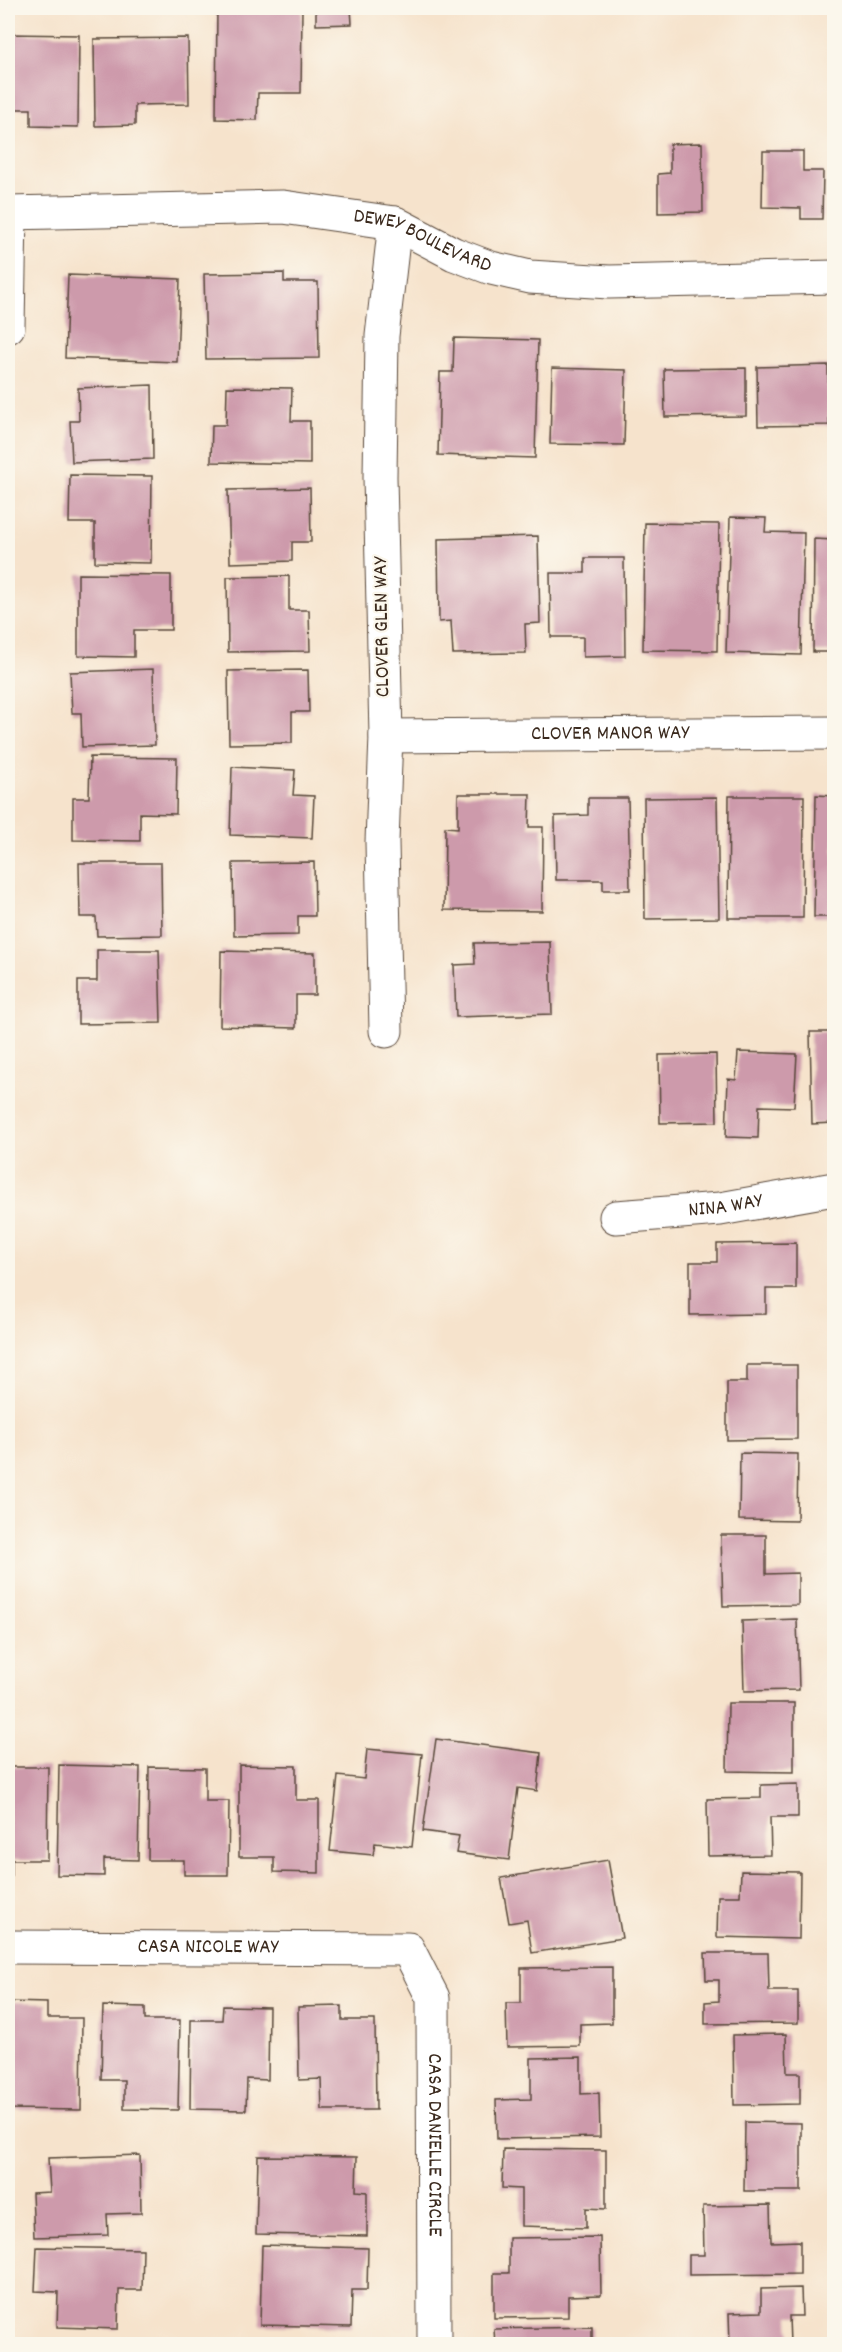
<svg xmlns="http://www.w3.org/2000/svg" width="842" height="2352" font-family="Dekko,sans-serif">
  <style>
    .building { fill: #cd9aab }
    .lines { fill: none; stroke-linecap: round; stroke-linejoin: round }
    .minor-casing { stroke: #574638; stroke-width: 35 }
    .minor { stroke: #fff; stroke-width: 33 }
    .labels { text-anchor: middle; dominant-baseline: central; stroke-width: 4.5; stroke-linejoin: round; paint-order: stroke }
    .street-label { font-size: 21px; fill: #3b2a1e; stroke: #fbf7ec }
  </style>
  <rect width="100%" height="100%" fill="#fbf7ec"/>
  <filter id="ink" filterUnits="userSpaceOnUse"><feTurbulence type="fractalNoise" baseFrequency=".0167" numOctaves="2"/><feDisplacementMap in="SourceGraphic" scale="12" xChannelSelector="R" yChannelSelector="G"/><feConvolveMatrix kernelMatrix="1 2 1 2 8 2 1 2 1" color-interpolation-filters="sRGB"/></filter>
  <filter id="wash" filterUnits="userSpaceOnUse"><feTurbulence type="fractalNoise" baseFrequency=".008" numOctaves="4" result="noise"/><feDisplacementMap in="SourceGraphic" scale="24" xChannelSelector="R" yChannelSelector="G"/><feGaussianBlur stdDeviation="1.35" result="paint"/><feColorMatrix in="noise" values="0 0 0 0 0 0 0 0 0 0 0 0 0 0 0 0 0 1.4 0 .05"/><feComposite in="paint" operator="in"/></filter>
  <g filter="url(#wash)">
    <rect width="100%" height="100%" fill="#f6e3cc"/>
    <g id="blocks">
      <path class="building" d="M 217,8 L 302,8 L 301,93 L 258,93 L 257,120 L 216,119 Z
        M 316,8 L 351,8 L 352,24 L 316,25 Z
        M 8,34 L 79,35 L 78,127 L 31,126 L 31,109 L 8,109 Z
        M 188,38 L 189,104 L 135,105 L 135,125 L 95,126 L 94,39 Z
        M 702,143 L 703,212 L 658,213 L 658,174 L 670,173 L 670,144 Z
        M 763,151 L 803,151 L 803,171 L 823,171 L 822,219 L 801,219 L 801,208 L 762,207 Z
        M 284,273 L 284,282 L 318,282 L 319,358 L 206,359 L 204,274 Z
        M 68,275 L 180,279 L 177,362 L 65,358 Z
        M 454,338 L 538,340 L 535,458 L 438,455 L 440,372 L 453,372 Z
        M 828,365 L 829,425 L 758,426 L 757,367 Z
        M 552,368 L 626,370 L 624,445 L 550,444 Z
        M 746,368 L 746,416 L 665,417 L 664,369 Z
        M 152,385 L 153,459 L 72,462 L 70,421 L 79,421 L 78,388 Z
        M 227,387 L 292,388 L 291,421 L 310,421 L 310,464 L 211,462 L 212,425 L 226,425 Z
        M 70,475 L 152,476 L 151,563 L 95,562 L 95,523 L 69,523 Z
        M 310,488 L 311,542 L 292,542 L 292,561 L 230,563 L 228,490 Z
        M 730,517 L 766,518 L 765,532 L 804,533 L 801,655 L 726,653 Z
        M 645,523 L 719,524 L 717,651 L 643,650 Z
        M 538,536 L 540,623 L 525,624 L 526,653 L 453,654 L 451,621 L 439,622 L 438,539 Z
        M 814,539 L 834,540 L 834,652 L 813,652 Z
        M 585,558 L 624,558 L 625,656 L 583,657 L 583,637 L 551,637 L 550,573 L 585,573 Z
        M 78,574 L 171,575 L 171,630 L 134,630 L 134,657 L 78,656 Z
        M 289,576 L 289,610 L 309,610 L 310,651 L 228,652 L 227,577 Z
        M 153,669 L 155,745 L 82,747 L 81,713 L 72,713 L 70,672 Z
        M 308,670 L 309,712 L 292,712 L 292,743 L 229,744 L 228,671 Z
        M 90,757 L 177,758 L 176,814 L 140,813 L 140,841 L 73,840 L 73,798 L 89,798 Z
        M 232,767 L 295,770 L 293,795 L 314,796 L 312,838 L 230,835 Z
        M 458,794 L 530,794 L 529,827 L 543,827 L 542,911 L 444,910 L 445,827 L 458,828 Z
        M 816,795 L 834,796 L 834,917 L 814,917 Z
        M 729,796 L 804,796 L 803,918 L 728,918 Z
        M 717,797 L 719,918 L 645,919 L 644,798 Z
        M 588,798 L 628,798 L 630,890 L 603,890 L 603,880 L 556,880 L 555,816 L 588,815 Z
        M 314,862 L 315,916 L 298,916 L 298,935 L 234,936 L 233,863 Z
        M 79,863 L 161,863 L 162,935 L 97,936 L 96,917 L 80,917 Z
        M 550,942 L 552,1014 L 456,1017 L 454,965 L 475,964 L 474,943 Z
        M 97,950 L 159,950 L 161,1023 L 78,1024 L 78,981 L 97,981 Z
        M 221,951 L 315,953 L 315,995 L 296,995 L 296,1028 L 220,1026 Z
        M 810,1032 L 834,1032 L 834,1123 L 812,1124 Z
        M 738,1052 L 797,1054 L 794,1107 L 759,1106 L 758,1138 L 726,1137 L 728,1079 L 736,1080 Z
        M 716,1054 L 717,1122 L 660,1123 L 659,1055 Z
        M 796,1243 L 796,1289 L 766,1289 L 766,1314 L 690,1315 L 690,1262 L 717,1262 L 717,1244 Z
        M 747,1365 L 797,1365 L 797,1439 L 727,1440 L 727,1382 L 747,1382 Z
        M 740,1453 L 798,1454 L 797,1521 L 739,1520 Z
        M 721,1535 L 766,1535 L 766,1574 L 798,1573 L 798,1605 L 723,1606 Z
        M 797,1619 L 799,1690 L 744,1691 L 742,1621 Z
        M 728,1703 L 794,1703 L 794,1772 L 727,1771 Z
        M 436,1739 L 541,1753 L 537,1791 L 518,1788 L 509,1860 L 456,1853 L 459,1836 L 423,1831 Z
        M 367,1749 L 422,1754 L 412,1847 L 375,1843 L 373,1855 L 330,1851 L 338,1776 L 364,1779 Z
        M 59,1765 L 140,1767 L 138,1860 L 104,1859 L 104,1876 L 57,1875 Z
        M 239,1765 L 296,1766 L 296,1800 L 319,1800 L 319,1873 L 274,1872 L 274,1857 L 239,1857 Z
        M 8,1767 L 48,1767 L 47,1860 L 12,1860 L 12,1876 L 8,1876 Z
        M 149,1767 L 205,1768 L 205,1801 L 229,1801 L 228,1875 L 184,1875 L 184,1860 L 148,1860 Z
        M 798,1784 L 798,1817 L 770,1817 L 771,1855 L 708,1856 L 707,1799 L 761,1798 L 761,1785 Z
        M 608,1860 L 622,1938 L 532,1953 L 527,1920 L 509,1923 L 501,1878 Z
        M 741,1871 L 800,1872 L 799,1939 L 717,1937 L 718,1896 L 740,1896 Z
        M 705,1953 L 768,1953 L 769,1991 L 798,1991 L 798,2023 L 705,2024 L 705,2002 L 719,2001 L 719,1980 L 706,1980 Z
        M 612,1967 L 612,2023 L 580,2024 L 580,2046 L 507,2047 L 506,2003 L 521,2003 L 521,1968 Z
        M 8,2002 L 47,2003 L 47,2018 L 82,2018 L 81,2110 L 8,2109 Z
        M 103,2006 L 145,2007 L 145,2020 L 180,2020 L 178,2110 L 124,2109 L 124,2080 L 101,2080 Z
        M 223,2006 L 269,2007 L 268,2080 L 247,2079 L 246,2110 L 190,2109 L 191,2020 L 222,2020 Z
        M 342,2006 L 342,2020 L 375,2020 L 376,2110 L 322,2110 L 321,2079 L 299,2080 L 298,2007 Z
        M 786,2034 L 787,2073 L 800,2073 L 800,2104 L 734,2105 L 733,2035 Z
        M 581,2057 L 581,2094 L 599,2093 L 600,2137 L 497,2139 L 496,2100 L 531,2099 L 531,2058 Z
        M 745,2122 L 801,2123 L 801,2191 L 744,2191 Z
        M 503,2149 L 606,2150 L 606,2209 L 586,2208 L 586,2228 L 521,2226 L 521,2189 L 502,2188 Z
        M 140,2155 L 141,2213 L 107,2214 L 108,2235 L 34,2237 L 32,2193 L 50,2192 L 48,2158 Z
        M 258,2156 L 357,2157 L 356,2191 L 367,2192 L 367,2236 L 256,2234 Z
        M 770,2205 L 771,2242 L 800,2241 L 800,2274 L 689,2275 L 689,2255 L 704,2255 L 703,2206 Z
        M 600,2237 L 601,2295 L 568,2296 L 568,2317 L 494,2318 L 494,2273 L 509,2273 L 509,2238 Z
        M 262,2245 L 368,2248 L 367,2290 L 352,2290 L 351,2327 L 260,2325 Z
        M 37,2247 L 143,2249 L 142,2290 L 119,2290 L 118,2329 L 57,2327 L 58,2292 L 35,2291 Z
        M 801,2288 L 802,2316 L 789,2316 L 790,2344 L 730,2344 L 729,2313 L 761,2312 L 761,2289 Z
        M 592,2327 L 592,2344 L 495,2344 L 494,2329 Z"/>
    </g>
  </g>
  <g filter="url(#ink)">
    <use href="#blocks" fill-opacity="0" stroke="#574638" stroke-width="1.5"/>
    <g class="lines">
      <g class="minor-casing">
        <g id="minor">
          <path id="s1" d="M 8,213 L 283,207 L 395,223 L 454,254 L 491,268 L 530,277 L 609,282 L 834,277"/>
          <path d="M 8,327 L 10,213"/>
          <path id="s2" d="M 386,736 L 834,733"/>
          <path d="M 386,1031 L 382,842 L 386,736 L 380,477 L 382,336 L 395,223"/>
          <path id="s3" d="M 616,1217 L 720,1209 L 834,1189"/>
          <path id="s4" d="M 8,1947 L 408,1949 L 433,1998 L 434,2344"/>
        </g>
      </g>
      <use href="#minor" class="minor"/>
    </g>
  </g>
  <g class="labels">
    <g class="street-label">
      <text stroke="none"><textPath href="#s1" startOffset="420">DEWEY BOULEVARD</textPath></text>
      <text transform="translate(383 627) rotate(-91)">CLOVER GLEN WAY</text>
      <text stroke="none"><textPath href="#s2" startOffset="224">CLOVER MANOR WAY</textPath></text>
      <text stroke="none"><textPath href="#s3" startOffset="110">NINA WAY</textPath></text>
      <text stroke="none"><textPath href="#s4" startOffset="200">CASA NICOLE WAY</textPath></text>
      <text stroke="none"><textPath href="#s4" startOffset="602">CASA DANIELLE CIRCLE</textPath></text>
    </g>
  </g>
  <rect width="842" height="2352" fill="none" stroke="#fbf7ec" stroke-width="30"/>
</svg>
